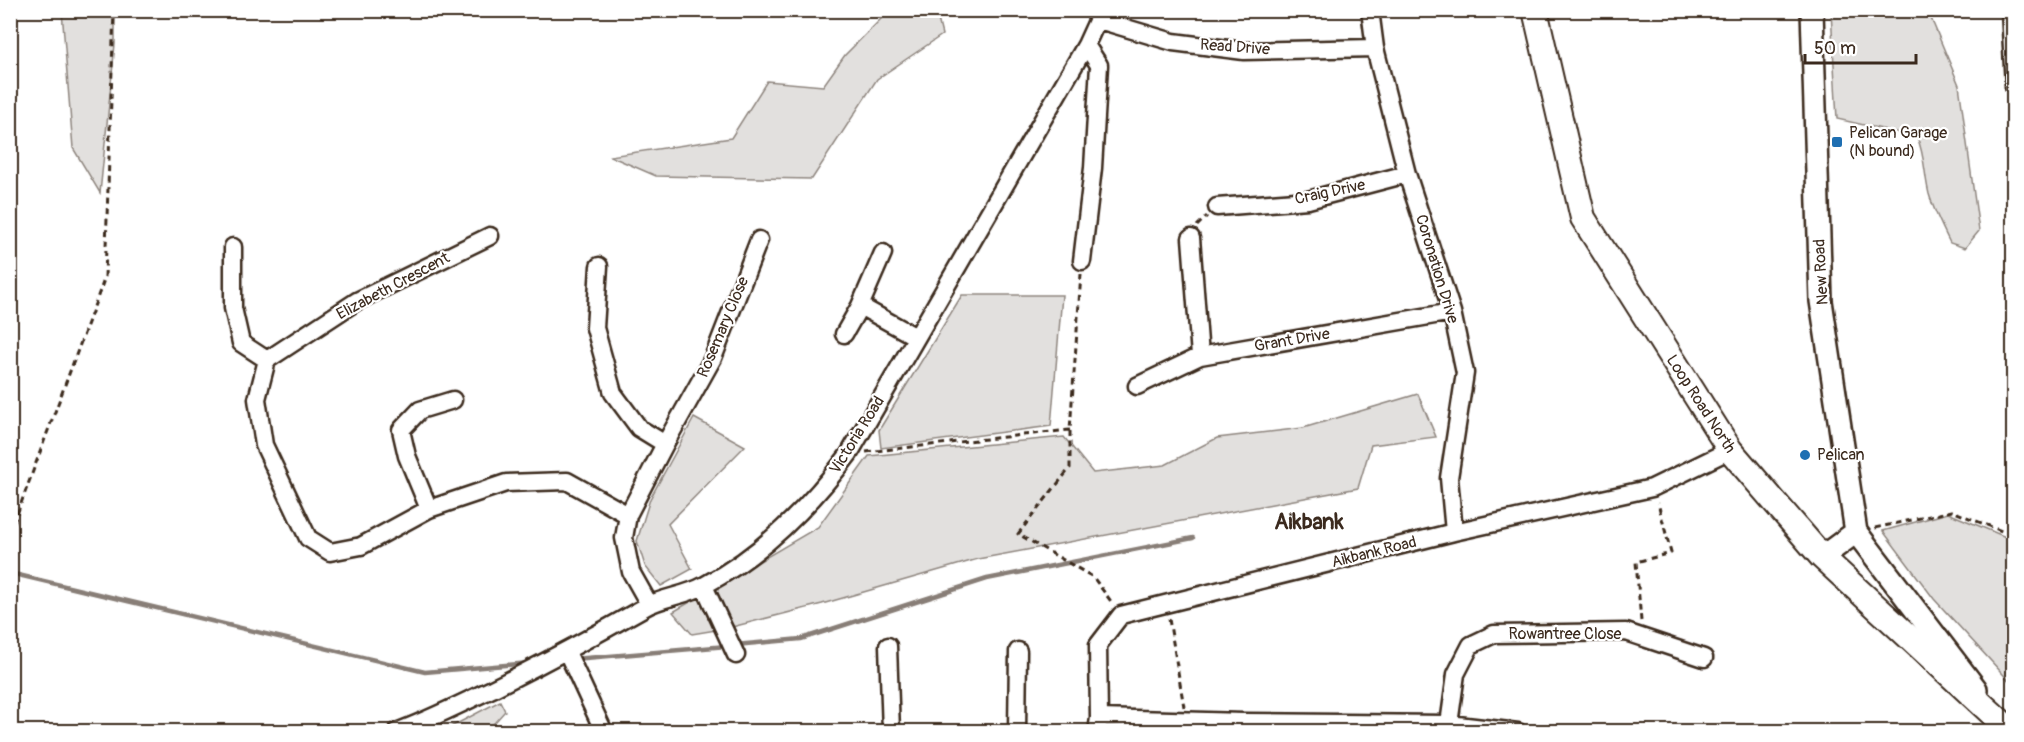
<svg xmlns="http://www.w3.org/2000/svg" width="2024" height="742" font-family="Pangolin,sans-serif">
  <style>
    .green { fill: #e2e0de; stroke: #8e857e; stroke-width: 1.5 }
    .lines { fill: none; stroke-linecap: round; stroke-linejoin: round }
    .stream { stroke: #887e77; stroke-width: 4.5 }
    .minor-casing { stroke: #3b2a1e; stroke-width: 21 }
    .major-casing { stroke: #3b2a1e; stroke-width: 26 }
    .highway-casing { stroke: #3b2a1e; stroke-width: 28 }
    .path { stroke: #3b2a1e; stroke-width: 3; stroke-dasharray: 6 4.5; stroke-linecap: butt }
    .minor { stroke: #fff; stroke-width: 16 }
    .major { stroke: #fff; stroke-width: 21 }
    .highway { stroke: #fff; stroke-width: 24 }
    .poi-dot { fill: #1f6fb2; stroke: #fff; stroke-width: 2 }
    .labels { text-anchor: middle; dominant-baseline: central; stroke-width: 4.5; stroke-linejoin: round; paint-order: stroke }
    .street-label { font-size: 16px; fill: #3b2a1e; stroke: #fff }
    .poi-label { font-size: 16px; fill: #3b2a1e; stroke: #fff; text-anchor: start }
    .district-label { font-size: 22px; font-weight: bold; fill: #3b2a1e; stroke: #fff }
  </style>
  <rect width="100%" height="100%" fill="#fff"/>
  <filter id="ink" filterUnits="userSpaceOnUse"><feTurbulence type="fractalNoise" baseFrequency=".0167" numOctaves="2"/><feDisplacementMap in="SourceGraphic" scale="12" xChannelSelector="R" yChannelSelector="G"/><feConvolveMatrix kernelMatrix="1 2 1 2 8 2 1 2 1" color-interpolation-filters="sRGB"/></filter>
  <g filter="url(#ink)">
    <path class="green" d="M 62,11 L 115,11 L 115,44 L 100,193 L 73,148 Z
      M 885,11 L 936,11 L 942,35 L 877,79 L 812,179 L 656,176 L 610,156 L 731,138 L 767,81 L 823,86 L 845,55 L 884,16 Z
      M 1831,11 L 1928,11 L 1959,85 L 1979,231 L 1965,248 L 1950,243 C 1942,227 1934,211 1929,194 C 1924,174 1925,155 1917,137 L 1837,119 Z
      M 962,295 L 1062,295 L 1051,426 L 881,448 L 879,430 Z
      M 1418,394 L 1436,437 L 1371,445 L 1358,488 L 978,559 L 822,604 L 728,628 L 692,634 L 673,612 L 818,527 L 869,456 L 1064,437 L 1093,473 L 1165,465 L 1217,438 L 1303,428 Z
      M 694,418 L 745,446 L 668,524 L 692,569 L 661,586 L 645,566 L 637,541 L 650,499 Z
      M 1948,513 L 2013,540 L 2013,685 L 1934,599 L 1883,531 Z
      M 500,701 L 505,711 L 487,731 L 443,731 Z"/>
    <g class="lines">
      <path class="stream" d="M 10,573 L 425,672 L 530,663
        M 735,645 L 801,639 L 987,579 L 1193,538
        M 574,659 L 727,646"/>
      <g class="minor-casing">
        <path id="minor" d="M 1370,10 L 1375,48 L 1407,174 L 1452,312 L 1465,373 L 1449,478 L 1454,532
          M 2010,10 L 2014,87
          M 1099,20 L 1173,42 L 1244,51 L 1375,48
          M 1217,207 L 1308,200 L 1407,174
          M 490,236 L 357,301 L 267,360 L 257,399 L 264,445 L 308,538 L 330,552 L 361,546 L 429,509 L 506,483 L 567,481 L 628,515
          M 1191,238 L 1200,356
          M 233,247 L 233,308 L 241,343 L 267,360
          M 1082,261 L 1093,168 L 1099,65 L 1086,45
          M 599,266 L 595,328 L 613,393 L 639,428 L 665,444
          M 860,306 L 916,337
          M 844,334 L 860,306 L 883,253
          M 1137,386 L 1200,356 L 1452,312
          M 429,509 L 407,456 L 401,430 L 420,410 L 453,400
          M 704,586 L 736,655
          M 649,604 L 631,572 L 624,538 L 628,515 L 665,444 L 713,358 L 759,240
          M 888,646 L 891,732
          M 567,652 L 604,732
          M 1099,718 L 1098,645 L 1121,615 L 1454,532 L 1652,488 L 1730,450
          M 1449,724 L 1456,674 L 1471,645 L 1494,634 L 1626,632 L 1704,658
          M 396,732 C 429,720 460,704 492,689 C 544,663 594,636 645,607 C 662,597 686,596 705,585 C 763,554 810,506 849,454 L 1086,45 L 1102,10
          M 1017,732 L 1018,651
          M 1097,732 L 1099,718 L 1243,722 L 1449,724 L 1518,732"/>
      </g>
      <g class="major-casing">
        <path id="major" d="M 1812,10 L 1821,301 L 1856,532 L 1976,689
          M 1822,557 L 1856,532"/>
      </g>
      <g class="highway-casing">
        <path id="highway" d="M 1535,10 L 1583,218 L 1730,450 L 1822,557 L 2012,732"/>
      </g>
      <path class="path" d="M 1197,226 L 1207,216
        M 1081,274 L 1070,430 L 1070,468 L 1018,534 L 1093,577 L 1113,604
        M 866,452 L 1070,430
        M 1875,528 L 1952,511 L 2014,536
        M 10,533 L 105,277 L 114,10
        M 1169,619 L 1184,707
        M 1641,621 L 1636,562 L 1671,553 L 1658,503"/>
      <use href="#minor" class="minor"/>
      <use href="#major" class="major"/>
      <use href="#highway" class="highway"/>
    </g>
  </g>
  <g class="poi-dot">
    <rect x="1831" y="136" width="12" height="12" rx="3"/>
    <circle cx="1805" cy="455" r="6"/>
  </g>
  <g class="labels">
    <g class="street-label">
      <text transform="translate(1235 47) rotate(4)">Read Drive</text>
      <text transform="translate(1330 192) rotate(-12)">Craig Drive</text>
      <text transform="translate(1437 269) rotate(73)">Coronation Drive</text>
      <text transform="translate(1821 272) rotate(-93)">New Road</text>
      <text transform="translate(393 286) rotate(-28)">Elizabeth Crescent</text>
      <text transform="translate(723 327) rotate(-67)">Rosemary Close</text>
      <text transform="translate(1292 340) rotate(-10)">Grant Drive</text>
      <text transform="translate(1701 404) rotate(57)">Loop Road North</text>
      <text transform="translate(857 435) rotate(-58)">Victoria Road</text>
      <text transform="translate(1374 552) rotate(-14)">Aikbank Road</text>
      <text x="1565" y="634">Rowantree Close</text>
    </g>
    <g class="poi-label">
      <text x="1849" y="133">Pelican Garage<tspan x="1849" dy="18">(N bound)</tspan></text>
      <text x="1817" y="455">Pelican</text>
    </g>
    <g class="district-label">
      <text x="1309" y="522">Aikbank</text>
    </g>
  </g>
  <rect width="2024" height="742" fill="none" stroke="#fff" stroke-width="36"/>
  <rect x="18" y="18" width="1988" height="706" fill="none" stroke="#3b2a1e" stroke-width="2" filter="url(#ink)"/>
  <path d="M1805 54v9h111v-9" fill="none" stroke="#3b2a1e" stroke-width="3"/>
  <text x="1814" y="54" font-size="18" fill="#3b2a1e" stroke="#ffffff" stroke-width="4.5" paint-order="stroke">50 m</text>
</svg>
